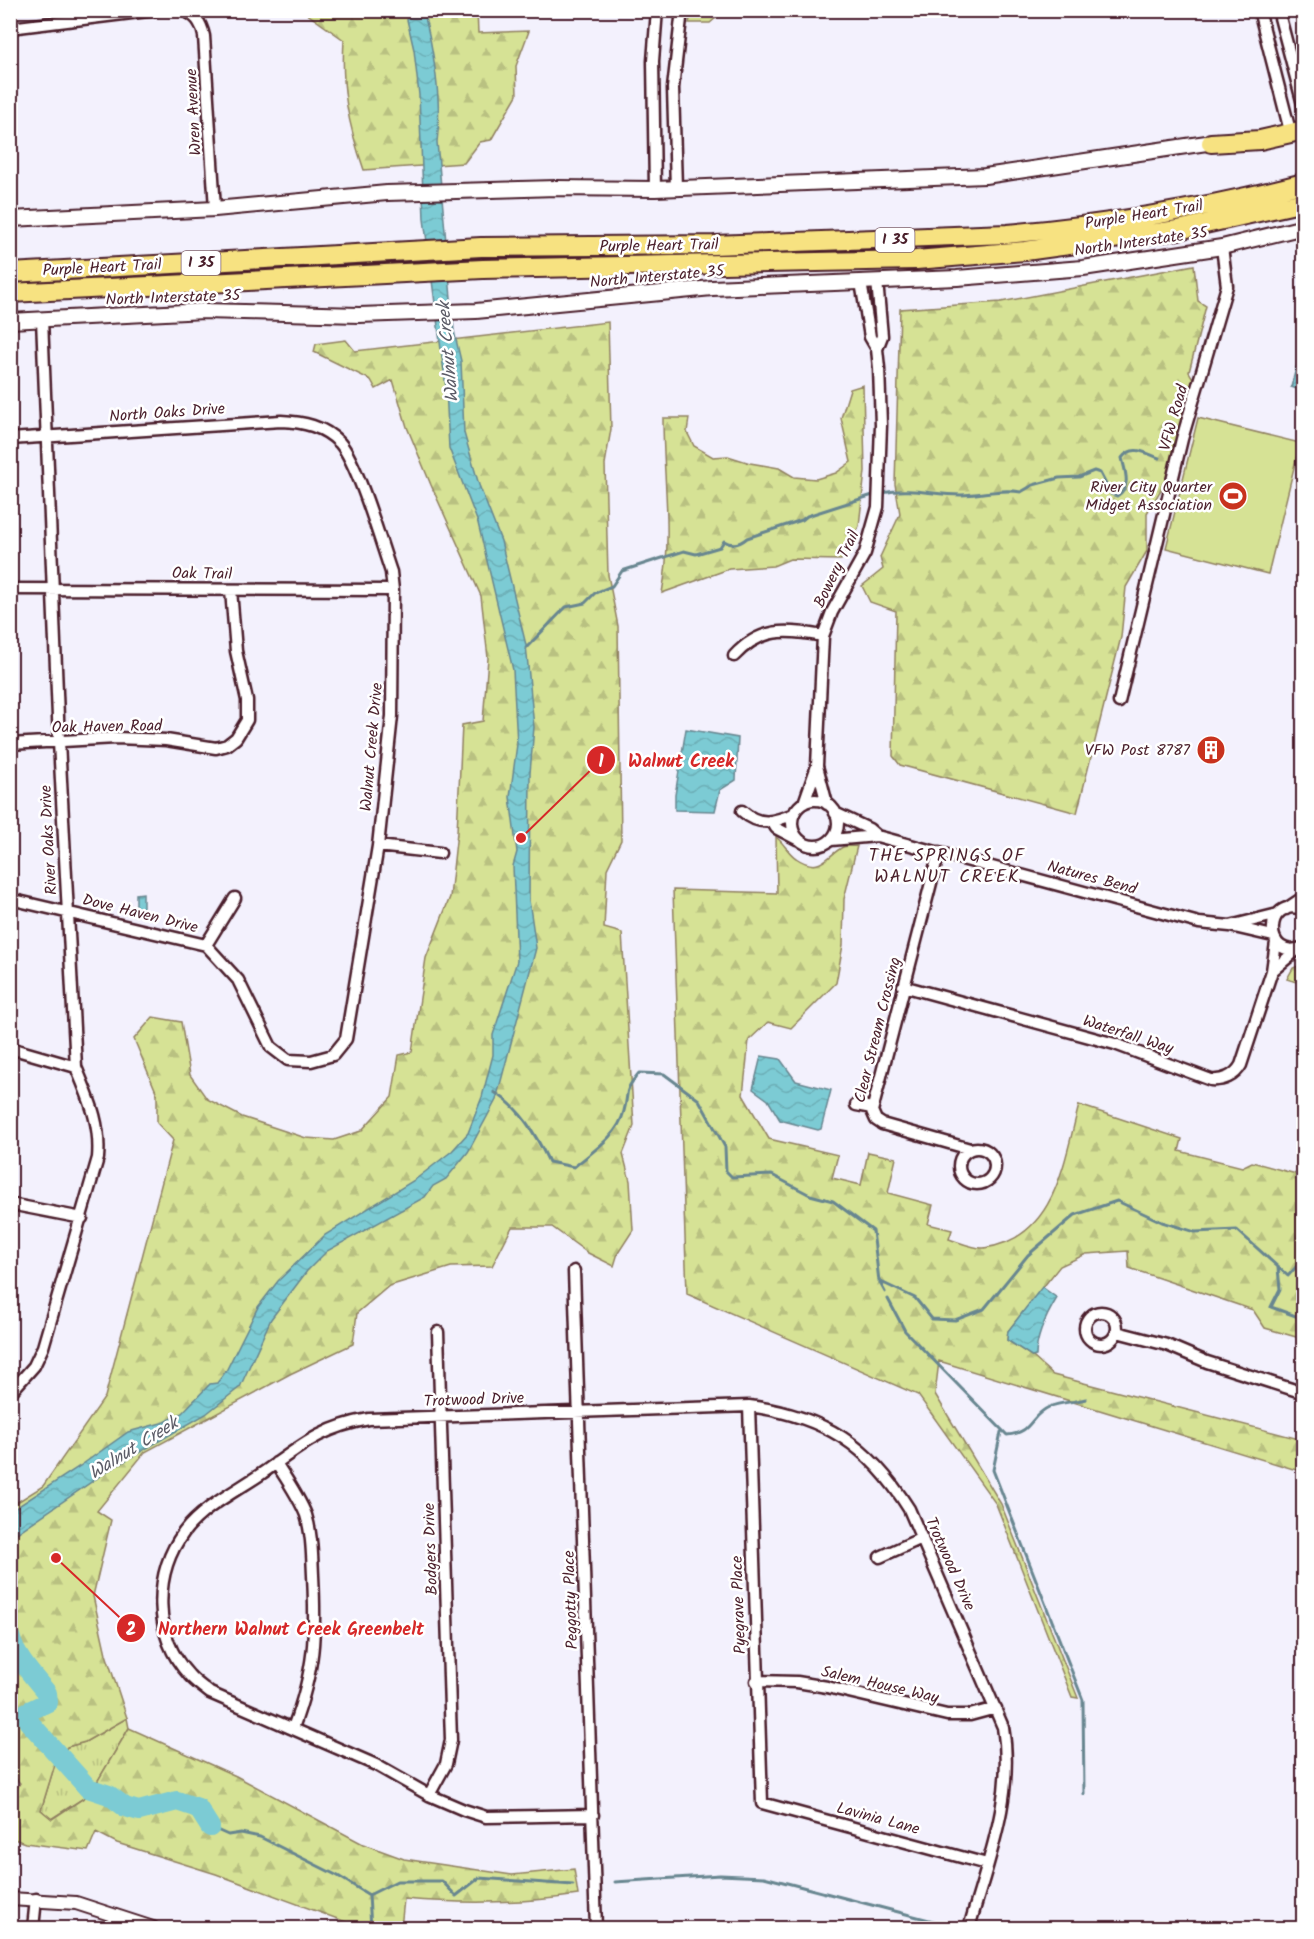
<svg xmlns="http://www.w3.org/2000/svg" width="1314" height="1939" font-family="Kalam,sans-serif">
  <style>
    .grass { fill: url(#grass-tufts); stroke: #908060; stroke-width: 1.5 }
    .forest { fill: url(#forest-firs); stroke: #908060; stroke-width: 1.5 }
    .pitch { fill: #d6e295; stroke: #908060; stroke-width: 1.5 }
    .water { fill: url(#water-waves); stroke: #678690; stroke-width: 1.5 }
    .lines { fill: none; stroke-linecap: round; stroke-linejoin: round }
    .stream { stroke: #678690; stroke-width: 3 }
    .river { stroke: #7bcbd4; stroke-width: 20 }
    .minor-casing { stroke: #4a1f2b; stroke-width: 15 }
    .tertiary-casing { stroke: #4a1f2b; stroke-width: 16 }
    .secondary-casing { stroke: #4a1f2b; stroke-width: 18 }
    .motorway-casing { stroke: #4a1f2b; stroke-width: 22 }
    .minor { stroke: #fff; stroke-width: 10 }
    .tertiary { stroke: #fff; stroke-width: 12 }
    .secondary { stroke: #fff; stroke-width: 14 }
    .motorway { stroke: #f7e281; stroke-width: 18 }
    .labels { text-anchor: middle; dominant-baseline: central; stroke-width: 5; stroke-linejoin: round; paint-order: stroke }
    .shield { fill: #fff; stroke: #80626b; stroke-width: 1.5 }
    .shield-label { font-size: 15px; font-weight: bold; fill: #4a1f2b }
    .street-label { font-size: 16px; fill: #4a1f2b; stroke: #fff }
    .poi-label { font-size: 16px; fill: #4a1f2b; stroke: #fff; text-anchor: end }
    .water-label { font-size: 18px; font-style: italic; fill: #5b5b66; stroke: #fff }
    .neighbourhood-label { font-size: 18px; letter-spacing: 1.5px; fill: #4a1f2b; stroke: #fff }
    .leader { fill: none; stroke: #d62828; stroke-width: 2 }
    .callout-dot { fill: #d62828; stroke: #fff; stroke-width: 2 }
    .mark-label { font-size: 18px; text-anchor: middle; font-weight: bold; fill: #fff }
    .callout-label { font-size: 18px; text-anchor: middle; font-weight: bold; fill: #d62828; stroke: #fff; stroke-width: 5; stroke-linejoin: round; paint-order: stroke }
  </style>
  <defs>
    <pattern id="grass-tufts" width="24" height="20" patternUnits="userSpaceOnUse" patternTransform="scale(1.5)"><rect width="24" height="20" fill="#d6e295"/><path d="M3 7l-1-3M5 7V3M7 7l1-3M15 17l-1-3M17 17v-4M19 17l1-3" fill="none" stroke="#b9c181"/></pattern>
    <pattern id="forest-firs" width="22" height="20" patternUnits="userSpaceOnUse" patternTransform="scale(1.5)"><rect width="22" height="20" fill="#d6e295"/><path d="M5 1l3.5 6h-7zM16 11l3.5 6h-7z" fill="#b9c181"/></pattern>
    <pattern id="water-waves" width="16" height="10" patternUnits="userSpaceOnUse" patternTransform="scale(1.5)"><rect width="16" height="10" fill="#7bcbd4"/><path d="M0 5q4-4 8 0t8 0" fill="none" stroke="#6caeb6"/></pattern>
  </defs>
  <rect width="100%" height="100%" fill="#f3f1fd"/>
  <filter id="ink" filterUnits="userSpaceOnUse"><feTurbulence type="fractalNoise" baseFrequency=".0167" numOctaves="2"/><feDisplacementMap in="SourceGraphic" scale="12" xChannelSelector="R" yChannelSelector="G"/><feConvolveMatrix kernelMatrix="1 2 1 2 8 2 1 2 1" color-interpolation-filters="sRGB"/></filter>
  <g filter="url(#ink)">
    <path class="grass" d="M 127,1718 L 129,1728 L 90,1794 L 51,1819 L 41,1810 L 55,1764 L 67,1747 L 85,1742 Z"/>
    <path class="forest" d="M 303,11 L 477,11 L 478,33 L 529,31 L 516,66 L 517,95 L 491,140 L 480,142 L 464,163 L 364,170 C 348,124 341,88 344,40 Z
      M 692,11 L 692,10 L 724,11 L 710,23 L 689,23 Z
      M 1194,265 L 1198,301 L 1206,306 L 1189,372 L 1194,380 L 1165,483 L 1147,513 L 1147,551 L 1126,587 L 1121,637 L 1077,813 L 900,765 L 893,756 L 896,611 L 870,602 L 862,586 L 883,569 L 880,557 L 900,514 L 895,484 L 900,309 L 1001,302 Z
      M 608,322 L 611,429 L 605,464 L 608,575 L 618,626 L 621,840 L 607,869 L 604,928 L 622,933 L 634,1126 L 623,1154 L 630,1181 L 633,1230 L 618,1253 L 614,1266 L 588,1253 L 552,1227 L 512,1227 L 492,1266 L 451,1267 L 389,1286 L 357,1313 L 353,1344 L 290,1374 L 145,1452 L 97,1511 L 111,1520 L 93,1596 L 106,1654 L 127,1718 L 85,1742 L 67,1747 L 55,1764 L 41,1810 L 52,1819 L 90,1794 L 129,1728 L 236,1776 L 363,1844 L 404,1859 L 512,1875 L 574,1869 L 578,1895 C 518,1904 464,1904 404,1899 L 401,1928 L 345,1928 L 346,1922 L 216,1874 L 117,1843 L 96,1832 L 88,1851 L 25,1843 L 11,1838 L 11,1797 L 20,1783 L 11,1774 L 16,1729 L 11,1720 L 11,1506 L 43,1486 L 105,1397 L 173,1140 L 157,1123 L 157,1094 L 134,1039 L 153,1017 L 181,1022 L 190,1075 L 207,1099 L 242,1117 L 306,1138 L 334,1140 L 361,1131 L 392,1097 L 399,1055 L 412,1052 L 426,958 L 450,897 L 457,832 L 462,725 L 483,721 L 488,658 L 481,596 L 431,485 L 407,427 L 393,380 L 376,389 L 371,380 L 314,352 L 316,344 L 346,340 L 355,351 Z
      M 863,385 L 865,471 L 859,526 L 841,560 L 790,559 L 773,566 L 729,569 L 662,593 C 673,535 663,476 663,418 L 689,418 L 687,432 L 694,446 L 713,457 L 728,456 L 750,463 L 779,468 L 794,477 L 816,479 L 836,473 L 851,462 L 841,418 L 850,389 Z
      M 776,837 C 784,843 788,853 796,858 C 821,875 827,855 843,847 C 846,846 853,846 857,846 L 844,899 L 843,945 L 836,983 L 791,1028 L 768,1022 L 749,1040 L 743,1095 L 769,1139 L 838,1155 L 832,1178 L 861,1185 L 868,1152 L 896,1158 L 888,1193 L 933,1205 L 928,1224 L 952,1230 L 949,1239 C 959,1242 974,1249 984,1248 C 1056,1239 1064,1161 1079,1105 L 1182,1139 L 1179,1151 L 1242,1167 L 1252,1162 L 1300,1175 L 1303,1165 L 1303,1339 L 1265,1328 L 1253,1310 L 1129,1268 L 1128,1251 L 1086,1254 L 1060,1266 L 1008,1331 L 1007,1340 L 1033,1357 L 1053,1375 L 1303,1440 L 1303,1472 L 939,1361 L 935,1394 L 1001,1504 L 1078,1698 L 1072,1697 L 996,1504 L 918,1395 L 687,1294 L 673,890 L 777,893 Z
      M 1303,964 L 1303,984 L 1287,979 L 1293,968 Z"/>
    <path class="pitch" d="M 1198,418 L 1300,443 L 1268,574 L 1166,548 Z"/>
    <path class="water" d="M 405,11 L 423,11 C 434,48 442,104 437,142 L 454,331 L 461,361 L 464,433 L 479,485 L 501,541 L 526,645 L 534,727 L 530,773 L 529,900 L 536,948 L 496,1100 L 468,1152 L 446,1179 L 433,1186 L 425,1197 L 327,1251 L 307,1271 L 271,1319 L 240,1387 L 206,1414 L 109,1470 L 11,1537 L 11,1511 L 80,1466 L 128,1432 L 165,1422 L 182,1413 L 210,1384 L 217,1383 L 226,1371 L 258,1307 L 278,1281 L 325,1235 L 416,1179 L 452,1151 L 468,1133 L 482,1097 L 493,1055 L 493,1035 L 517,961 L 513,866 L 517,852 L 510,797 L 517,744 L 513,670 L 478,523 L 449,448 L 446,388 L 424,219 L 419,95 L 414,50 Z
      M 1303,342 L 1303,391 L 1291,387 Z
      M 686,729 L 738,738 L 736,780 L 720,790 L 715,811 L 675,810 L 675,795 Z
      M 143,893 L 143,909 L 136,909 L 136,894 Z
      M 761,1056 L 780,1059 L 796,1081 L 831,1090 L 821,1129 L 818,1130 L 780,1120 L 768,1100 L 753,1089 Z
      M 1042,1287 L 1057,1298 C 1046,1316 1036,1337 1036,1356 L 1033,1357 L 1007,1340 L 1008,1331 Z"/>
    <g class="lines">
      <path class="stream" d="M 882,493 C 912,487 932,495 961,495 C 982,495 1000,488 1021,492 L 1033,485 L 1059,478 L 1079,477 L 1094,471 L 1100,473 L 1111,494 L 1117,496 C 1132,487 1125,471 1122,458 C 1133,444 1145,453 1159,458
        M 526,648 L 566,607 L 585,603 L 595,593 L 612,586 L 622,571 L 684,551 L 696,554 L 720,547 L 724,541 C 732,546 740,544 747,538 L 802,520 L 807,516 L 876,494
        M 494,1092 C 520,1107 536,1135 549,1162 L 574,1167 C 593,1151 618,1136 624,1111 C 630,1089 622,1094 639,1073 L 664,1074 L 699,1100 L 725,1147 L 726,1171 L 732,1177 L 772,1175 L 810,1195 L 833,1201 L 873,1231 L 879,1281 L 915,1298 L 932,1319 L 955,1320 L 984,1309 L 1028,1255 L 1075,1215 L 1117,1201 L 1162,1222 L 1195,1232 L 1237,1230 L 1288,1276 L 1304,1258
        M 1278,1268 L 1280,1289 L 1271,1307 L 1304,1319
        M 880,1283 L 885,1292
        M 888,1299 L 905,1331 L 1007,1435 C 1033,1433 1029,1416 1049,1407 C 1060,1402 1075,1402 1086,1399
        M 1001,1432 L 993,1470 L 1083,1700 L 1084,1794
        M 210,1827 L 228,1835 L 241,1833 L 260,1837 L 338,1876 L 369,1895 L 371,1928
        M 615,1882 L 720,1875 L 764,1877 L 956,1927
        M 369,1895 L 397,1881 L 442,1881 L 456,1896 L 479,1878 L 573,1885"/>
      <path class="river" d="M 10,1636 C 15,1657 33,1676 47,1693 L 48,1702 L 27,1712 L 28,1721 L 88,1788 L 109,1795 L 125,1807 L 139,1811 L 177,1801 L 198,1808 L 210,1827"/>
      <g class="minor-casing">
        <path id="minor" d="M 182,10 C 196,15 201,22 204,36 L 215,209
          M 1259,10 L 1289,127
          M 1278,10 L 1304,108
          M 10,28 L 156,10
          M 676,188 L 673,88 L 682,10
          M 655,189 L 653,61 L 657,10
          M 877,349 L 882,336 L 877,281
          M 10,439 L 281,421 C 303,422 324,426 340,443 C 358,464 381,543 391,572 L 393,590 L 392,716 L 378,846 L 346,1039 L 333,1055 L 311,1061 L 288,1060 L 271,1047 L 238,980 L 206,945 L 10,899
          M 10,589 L 393,590
          M 734,656 C 761,627 786,629 823,636
          M 1119,702 L 1182,439 L 1227,286 L 1222,247
          M 10,744 L 116,738 L 166,740 L 216,748 L 227,745 L 236,738 L 247,720 L 247,700 L 236,651 L 231,590
          M792 823a23 23 0 1 1 46 0a23 23 0 1 1-46 0Z
          M 804,803 L 817,766
          M 827,804 L 817,766 L 823,636 L 832,612 L 865,553 L 878,507 L 881,425 L 879,368 L 877,349 L 870,337 L 861,282
          M 742,811 C 760,827 774,822 794,814
          M 835,813 L 869,829 L 877,836
          M 773,823 L 776,828 L 797,839
          M 831,840 L 877,836 L 1199,923 L 1230,926 L 1273,936
          M 378,846 L 440,853
          M 939,852 L 872,1111 L 876,1120 L 882,1124 L 970,1149
          M 1286,909 L 1304,897
          M 1304,910 C 1263,893 1262,964 1304,947
          M 1230,926 L 1278,914
          M 206,945 L 235,898
          M 1272,971 L 1298,949
          M 903,986 L 1115,1044 L 1211,1080 C 1223,1081 1235,1076 1241,1065 L 1272,971 L 1276,942
          M 10,1048 L 76,1067
          M 856,1105 L 872,1108
          M959 1166a18 18 0 1 1 36 0a18 18 0 1 1-36 0Z
          M 10,1204 L 82,1218
          M 574,1271 L 596,1928
          M1085 1328a16 16 0 1 1 32 0a16 16 0 1 1-32 0Z
          M 1117,1332 L 1167,1345 L 1207,1362 L 1304,1393
          M 10,1393 L 34,1366 L 43,1347 L 98,1158 C 101,1123 89,1099 76,1067 L 59,742 L 42,319
          M 749,1406 L 762,1803 L 987,1864
          M 276,1463 C 287,1480 299,1497 306,1515 C 312,1534 312,1555 313,1575 C 316,1637 315,1668 293,1728
          M 880,1557 L 922,1538
          M 756,1681 L 797,1682 L 827,1687 L 947,1715 L 970,1715 L 996,1708
          M 429,1795 L 446,1764 L 451,1740 L 438,1332
          M 593,1815 L 486,1817 L 464,1810 L 429,1795 L 376,1765 L 210,1693 C 203,1687 195,1682 189,1675 C 153,1636 153,1574 184,1532 C 202,1508 236,1491 261,1474 C 300,1447 319,1428 369,1419 L 749,1406 C 824,1416 869,1445 909,1509 L 1003,1727 C 1015,1796 987,1863 969,1928
          M 33,1928 L 36,1899"/>
      </g>
      <g class="tertiary-casing">
        <path id="tertiary" d="M 10,1899 L 76,1903 L 153,1928"/>
      </g>
      <g class="secondary-casing">
        <path id="secondary" d="M 10,219 L 215,209 L 387,193 L 556,188 L 655,189 L 985,176 L 1220,141
          M 10,321 L 204,311 L 359,315 L 476,311 L 712,288 L 957,278 L 1083,268 L 1222,247 L 1304,227"/>
      </g>
      <g class="motorway-casing">
        <path id="motorway" d="M 1211,143 L 1260,140 L 1304,130
          M 10,273 L 481,247 L 714,245 L 1007,234 C 1107,225 1207,208 1304,183
          M 10,293 L 483,269 L 916,260 L 1025,251 L 1178,230 L 1304,202"/>
      </g>
      <use href="#minor" class="minor"/>
      <use href="#tertiary" class="tertiary"/>
      <use href="#secondary" class="secondary"/>
      <use href="#motorway" class="motorway"/>
    </g>
  </g>
  <defs>
    <g id="stadium-disc" transform="scale(1.5)"><circle r="9.5" fill="#c8321e" stroke="#fff"/><path d="M0-5a6.5 5 0 1 0 0 10a6.5 5 0 1 0 0-10ZM-3.5-1.8h7v3.6h-7Z" fill="#fff"/></g>
    <g id="building-disc" transform="scale(1.5)"><circle r="9.5" fill="#c8321e" stroke="#fff"/><path d="M-4-6H4V6H1V3H-1V6H-4ZM-2.5-4.3h1.7v1.8h-1.7ZM.8-4.3h1.7v1.8H.8ZM-2.5-1h1.7V.8h-1.7ZM.8-1h1.7V.8H.8Z" fill="#fff"/></g>
  </defs>
  <g fill-rule="evenodd">
    <use href="#stadium-disc" x="1233" y="496"/>
    <use href="#building-disc" x="1211" y="750"/>
  </g>
  <g class="labels">
    <g class="shield">
      <rect x="875.5" y="228" width="39" height="24" rx="4.5"/>
      <rect x="181.5" y="251" width="39" height="24" rx="4.5"/>
    </g>
    <g class="shield-label">
      <text x="895" y="240">I 35</text>
      <text x="201" y="263">I 35</text>
    </g>
    <g class="street-label">
      <text transform="translate(194 112) rotate(-93)">Wren Avenue</text>
      <text transform="translate(1144 215) rotate(-9)">Purple Heart Trail</text>
      <text transform="translate(1141 242) rotate(-8)">North Interstate 35</text>
      <text transform="translate(659 246) rotate(-1)">Purple Heart Trail</text>
      <text transform="translate(102 268) rotate(-3)">Purple Heart Trail</text>
      <text transform="translate(657 277) rotate(-5)">North Interstate 35</text>
      <text transform="translate(173 298) rotate(-2)">North Interstate 35</text>
      <text transform="translate(167 413) rotate(-4)">North Oaks Drive</text>
      <text transform="translate(1174 418) rotate(-74)">VFW Road</text>
      <text transform="translate(837 569) rotate(-64)">Bowery Trail</text>
      <text transform="translate(202 574) rotate(1)">Oak Trail</text>
      <text transform="translate(107 727) rotate(-1)">Oak Haven Road</text>
      <text transform="translate(372 747) rotate(-85)">Walnut Creek Drive</text>
      <text transform="translate(49 840) rotate(-93)">River Oaks Drive</text>
      <text transform="translate(1092 878) rotate(15)">Natures Bend</text>
      <text transform="translate(140 914) rotate(14)">Dove Haven Drive</text>
      <text transform="translate(878 1030) rotate(-76)">Clear Stream Crossing</text>
      <text transform="translate(1128 1035) rotate(18)">Waterfall Way</text>
      <text transform="translate(474 1400) rotate(-2)">Trotwood Drive</text>
      <text transform="translate(431 1549) rotate(-92)">Bodgers Drive</text>
      <text transform="translate(950 1564) rotate(66)">Trotwood Drive</text>
      <text transform="translate(571 1600) rotate(-92)">Peggotty Place</text>
      <text transform="translate(739 1605) rotate(-92)">Pyegrave Place</text>
      <text transform="translate(880 1685) rotate(13)">Salem House Way</text>
      <text transform="translate(878 1819) rotate(15)">Lavinia Lane</text>
    </g>
    <g class="poi-label">
      <text x="1212" y="487">River City Quarter<tspan x="1212" dy="18">Midget Association</tspan></text>
      <text x="1190" y="750">VFW Post 8787</text>
    </g>
    <g class="water-label">
      <text transform="translate(449 352) rotate(-95)">Walnut Creek</text>
      <text transform="translate(134 1449) rotate(-32)">Walnut Creek</text>
    </g>
    <g class="neighbourhood-label">
      <text x="947" y="856">THE SPRINGS OF<tspan x="947" dy="21">WALNUT CREEK</tspan></text>
    </g>
  </g>
  <path class="leader" d="M521 838L601 760M56 1558L131 1628"/>
  <g class="callout-dot">
    <circle cx="521" cy="838" r="6"/>
    <circle cx="56" cy="1558" r="6"/>
    <circle cx="601" cy="760" r="15"/>
    <circle cx="131" cy="1628" r="15"/>
  </g>
  <g class="mark-label">
    <text x="601" y="767">1</text>
    <text x="131" y="1635">2</text>
  </g>
  <g class="callout-label">
    <text x="681" y="767">Walnut Creek</text>
    <text x="291" y="1635">Northern Walnut Creek Greenbelt</text>
  </g>
  <rect width="1314" height="1939" fill="none" stroke="#fff" stroke-width="36"/>
  <rect x="18" y="18" width="1278" height="1903" fill="none" stroke="#4a1f2b" stroke-width="2" filter="url(#ink)"/>
</svg>
